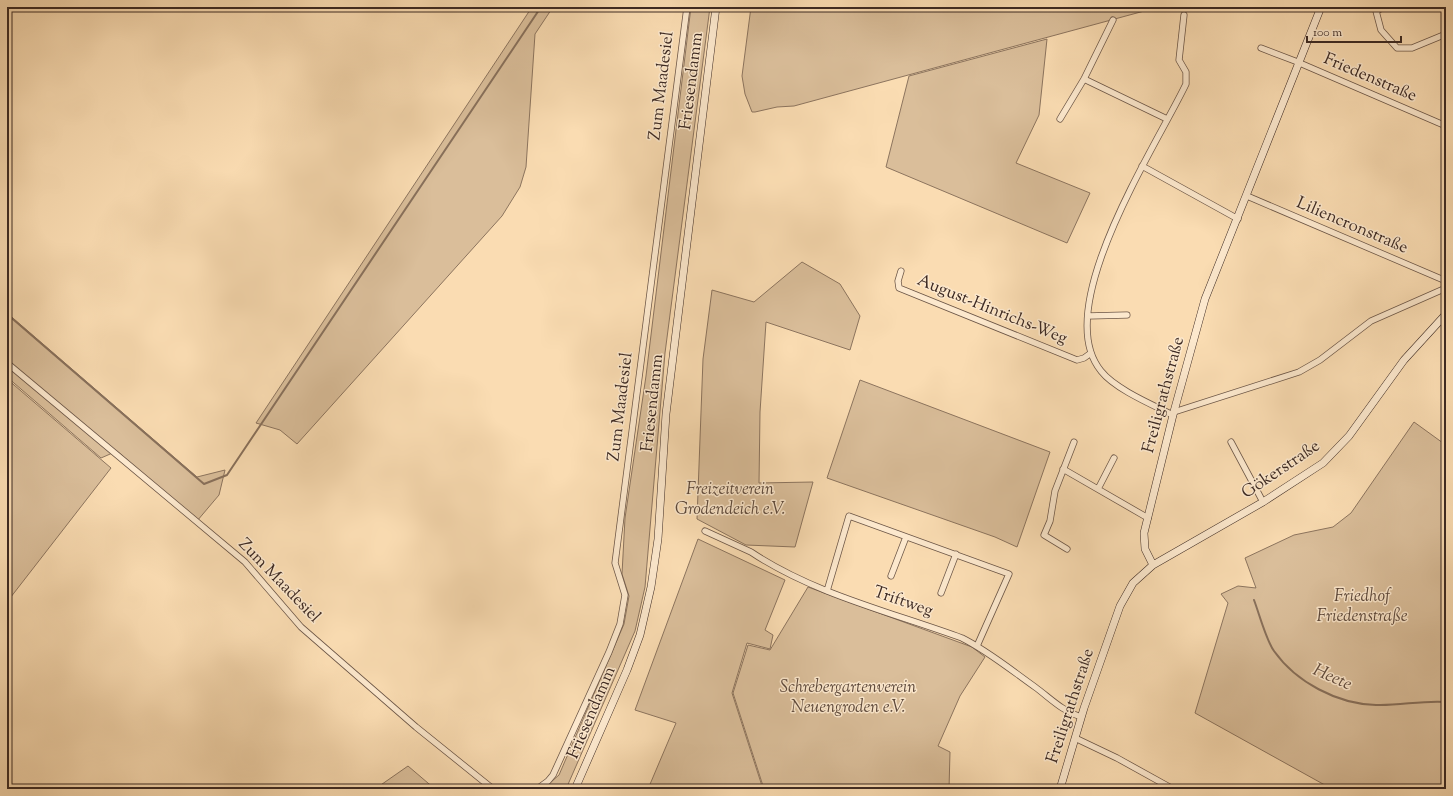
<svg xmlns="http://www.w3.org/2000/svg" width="1453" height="796" font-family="'Sorts Mill Goudy',serif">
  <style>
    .green { fill: #dabe9a; stroke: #8c745e }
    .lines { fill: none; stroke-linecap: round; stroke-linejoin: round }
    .stream { stroke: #88705b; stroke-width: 2 }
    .street-casing { stroke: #6c5647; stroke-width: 7 }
    .secondary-casing { stroke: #3d2a23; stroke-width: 8 }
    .street { stroke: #fce8cd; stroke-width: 5.5 }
    .secondary { stroke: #fce8cd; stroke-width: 7 }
    .labels { text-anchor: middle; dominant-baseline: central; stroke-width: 3; stroke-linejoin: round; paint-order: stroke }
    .street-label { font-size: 17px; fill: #3d2a23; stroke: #fce8cd }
    .park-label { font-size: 17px; font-style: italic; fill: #5c483b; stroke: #fce8cd }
    .water-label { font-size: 18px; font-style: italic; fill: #624d3f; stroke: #fce8cd }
  </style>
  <rect width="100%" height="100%" fill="#fadcb2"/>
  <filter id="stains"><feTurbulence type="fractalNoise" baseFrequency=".005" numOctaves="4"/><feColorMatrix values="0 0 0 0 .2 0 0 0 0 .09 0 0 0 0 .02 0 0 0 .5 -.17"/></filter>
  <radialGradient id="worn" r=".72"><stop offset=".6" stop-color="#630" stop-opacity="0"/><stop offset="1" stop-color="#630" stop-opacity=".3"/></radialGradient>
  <path class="green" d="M 532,7 L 553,7 L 535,34 L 526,167 L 520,187 L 502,216 L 297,444 L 280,430 L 256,423 Z
    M 691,7 L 710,7 L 665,353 L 645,587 L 635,631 L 566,789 L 543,789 L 559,775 L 624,624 L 629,596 L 622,574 L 625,518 L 646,376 Z
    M 751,7 L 1159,7 L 794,106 L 777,107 L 755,112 L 752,112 L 745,94 L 742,76 Z
    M 1047,39 L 1039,115 L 1016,163 L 1090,193 L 1067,243 L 886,167 L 909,76 Z
    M 802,262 L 840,284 L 860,316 L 850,350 L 766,322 L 760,412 L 759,483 L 813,482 L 795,547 L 746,545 L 697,519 L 703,359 L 712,290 L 754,302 Z
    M 7,313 L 197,477 L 225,470 L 219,495 L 197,521 L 117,451 L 101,458 L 7,377 Z
    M 7,379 L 111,468 L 7,602 Z
    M 860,380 L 1050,452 L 1017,547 L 995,537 L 827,478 Z
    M 1414,422 L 1443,443 L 1446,440 L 1446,789 L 1332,789 L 1195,713 L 1228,603 L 1221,594 L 1238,586 L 1256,588 L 1245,558 L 1294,535 L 1333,527 L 1351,513 Z
    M 698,539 L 785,580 L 765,630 L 773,635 L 770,649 L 747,643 L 732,693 L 763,789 L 648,789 L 676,723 L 635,710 Z
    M 808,587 L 972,647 L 985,657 L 960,696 L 938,746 L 950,752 L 949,789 L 764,789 L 733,693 L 748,645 L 770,650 Z
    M 408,766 L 435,789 L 375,789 Z"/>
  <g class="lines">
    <path class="stream" d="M 7,314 L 204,484 L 227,475 L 541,7
      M 1254,600 C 1259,613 1266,640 1274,651 C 1296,682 1337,704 1376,705 C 1399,706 1423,700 1446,702"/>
    <g class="street-casing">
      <path id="street" d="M 1384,7 L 1376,11 L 1381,30 L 1397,48 L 1412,48 L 1446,34
        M 1261,48 L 1295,61 L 1446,126
        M 1084,79 L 1167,119
        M 1060,119 L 1084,79 L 1113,20
        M 1142,166 L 1238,219
        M 1247,196 L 1446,281
        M 901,271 L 898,281 L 899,288 L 1077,360 L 1084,358 L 1091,353
        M 1088,316 L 1127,315
        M 7,363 L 245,562 L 301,627 L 416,727 L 493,789
        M 1174,412 L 1299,372 L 1320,360 L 1371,321 L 1446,288
        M 1173,415 C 1153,405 1115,389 1101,371 C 1049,308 1157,145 1186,84 L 1186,72 L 1179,60 L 1184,15
        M 1231,442 L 1263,502
        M 1063,469 L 1148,518
        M 1098,489 L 1114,458
        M 705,531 L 751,552 C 814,594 891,612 962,638 C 988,651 1011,670 1035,687 C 1050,698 1062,711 1081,717
        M 1067,549 L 1044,535 L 1050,521 L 1055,491 L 1074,442
        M 891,576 L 906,537
        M 827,591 L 849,516 L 1009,574 L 977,646
        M 941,593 L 956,554
        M 1075,738 L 1117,758 L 1173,789
        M 537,789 L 548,781 L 553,775 L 609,652 L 620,624 L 625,595 L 615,563 L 687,7"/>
    </g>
    <g class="secondary-casing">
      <path id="secondary" d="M 1153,565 L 1145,549 L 1144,533 L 1173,415 L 1205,299 L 1321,7
        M 575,789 L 627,670 L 640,635 L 651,587 L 658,539 L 666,414 L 716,7
        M 1060,789 L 1084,708 L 1120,606 L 1133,583 L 1153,565 L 1263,502 L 1323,463 L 1349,436 L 1404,360 L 1446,314"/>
    </g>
    <use href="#street" class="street"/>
    <use href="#secondary" class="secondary"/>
  </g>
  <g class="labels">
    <g class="street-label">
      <text transform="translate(1370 78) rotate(23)">Friedenstraße</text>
      <text transform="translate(692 81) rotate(-83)">Friesendamm</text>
      <text transform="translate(662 86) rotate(-83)">Zum Maadesiel</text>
      <text transform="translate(1352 226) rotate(23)">Liliencronstraße</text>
      <text transform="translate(992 310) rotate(22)">August-Hinrichs-Weg</text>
      <text transform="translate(1164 395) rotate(-75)">Freiligrathstraße</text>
      <text transform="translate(653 403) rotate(-84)">Friesendamm</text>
      <text transform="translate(621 407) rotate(-83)">Zum Maadesiel</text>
      <text transform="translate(1281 470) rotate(-34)">Gökerstraße</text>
      <text transform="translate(279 581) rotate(46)">Zum Maadesiel</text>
      <text transform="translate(903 602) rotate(19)">Triftweg</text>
      <text transform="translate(1071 706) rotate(-72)">Freiligrathstraße</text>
      <text transform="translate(592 713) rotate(-67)">Friesendamm</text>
    </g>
    <g class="park-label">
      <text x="730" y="490">Freizeitverein<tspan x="730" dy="20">Grodendeich e.V.</tspan></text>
      <text x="1362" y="597">Friedhof<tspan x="1362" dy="20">Friedenstraße</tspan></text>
      <text x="848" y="688">Schrebergartenverein<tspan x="848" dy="20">Neuengroden e.V.</tspan></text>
    </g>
    <g class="water-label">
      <text transform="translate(1332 678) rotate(24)">Heete</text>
    </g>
  </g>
  <rect width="1453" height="796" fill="none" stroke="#fadcb2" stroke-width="24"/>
  <rect x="8" y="8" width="1437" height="780" fill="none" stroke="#3d2a23" stroke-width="2"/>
  <rect x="12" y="12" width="1429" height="772" fill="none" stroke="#3d2a23"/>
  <path d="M1307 36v6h94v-6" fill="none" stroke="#3d2a23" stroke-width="2"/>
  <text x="1313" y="36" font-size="12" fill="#3d2a23" stroke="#fce8cd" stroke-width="3" paint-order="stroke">100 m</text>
  <rect width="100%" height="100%" filter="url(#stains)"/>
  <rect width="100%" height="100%" fill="url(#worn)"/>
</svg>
